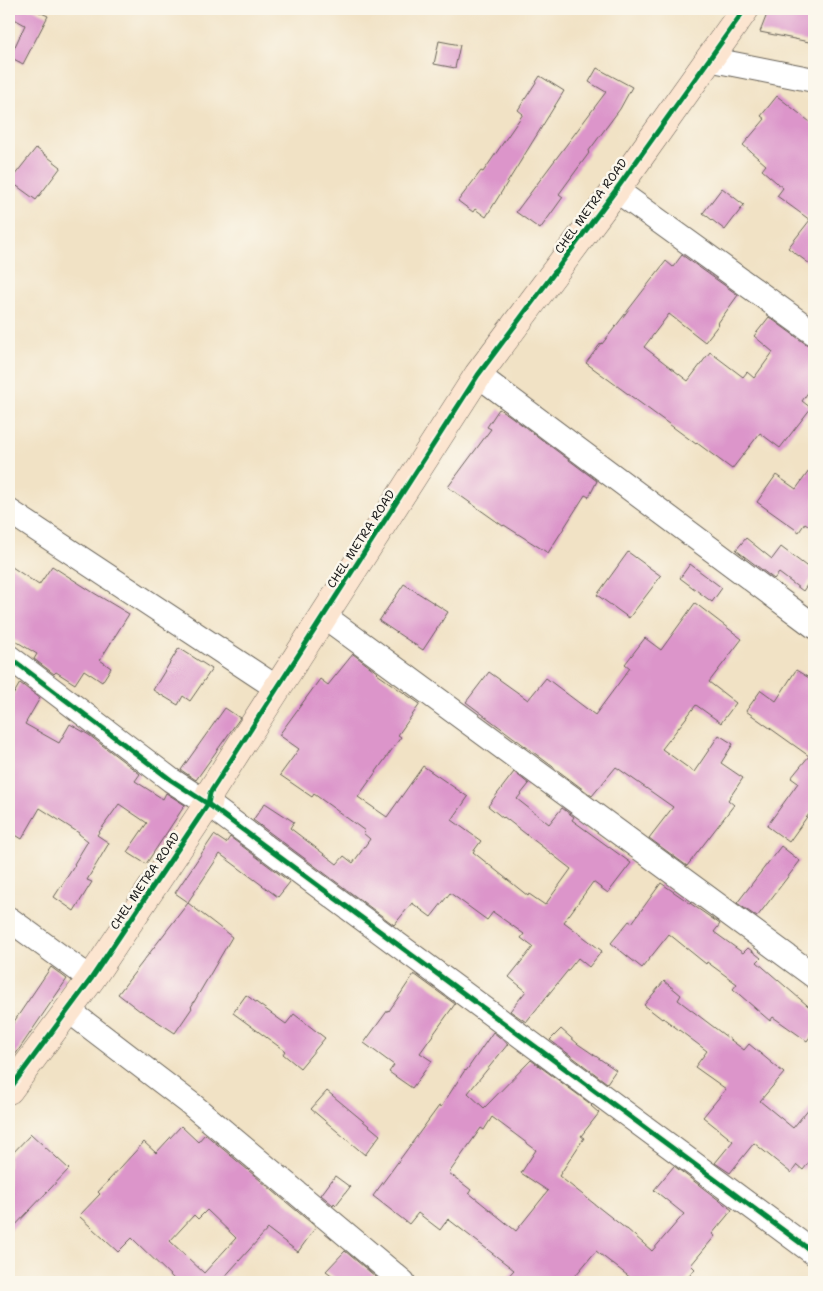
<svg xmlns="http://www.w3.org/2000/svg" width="823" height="1291" font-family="'Shantell Sans',sans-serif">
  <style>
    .building { fill: #dc95ca; fill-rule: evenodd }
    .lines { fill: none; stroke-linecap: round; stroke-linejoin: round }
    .street-casing { stroke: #676157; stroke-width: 26 }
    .secondary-casing { stroke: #676157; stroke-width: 29 }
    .street { stroke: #fff; stroke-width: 24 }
    .secondary { stroke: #fce5d0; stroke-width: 28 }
    .cycleway-casing { stroke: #fbf7ec; stroke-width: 8 }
    .cycleway { stroke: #00873e; stroke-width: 5 }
    .labels { text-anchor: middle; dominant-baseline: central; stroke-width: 5; stroke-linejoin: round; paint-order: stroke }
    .street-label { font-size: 12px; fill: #1c1c1c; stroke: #fbf7ec }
  </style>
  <rect width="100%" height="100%" fill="#fbf7ec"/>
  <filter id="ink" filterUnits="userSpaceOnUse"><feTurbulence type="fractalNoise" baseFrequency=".02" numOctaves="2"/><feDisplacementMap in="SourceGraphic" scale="10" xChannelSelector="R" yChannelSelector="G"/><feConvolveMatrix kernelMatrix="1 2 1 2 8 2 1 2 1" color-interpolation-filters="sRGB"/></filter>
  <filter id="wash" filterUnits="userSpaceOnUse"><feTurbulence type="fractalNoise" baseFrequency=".0096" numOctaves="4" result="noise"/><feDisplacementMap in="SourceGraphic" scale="20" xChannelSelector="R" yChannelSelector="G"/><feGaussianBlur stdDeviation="1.12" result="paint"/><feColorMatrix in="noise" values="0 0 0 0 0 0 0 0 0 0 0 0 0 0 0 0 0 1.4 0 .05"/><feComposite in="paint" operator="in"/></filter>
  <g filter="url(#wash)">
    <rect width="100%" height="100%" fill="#f1e2c5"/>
    <g id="blocks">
      <path class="building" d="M 9,9 L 33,9 L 48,16 L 23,64 L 10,57 L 25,25 L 9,16 Z
        M 769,9 L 774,9 L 785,12 L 787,9 L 814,9 L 814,43 L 760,32 Z
        M 439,41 L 460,45 L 455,68 L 434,64 Z
        M 597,68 L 632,87 L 620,109 L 588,152 L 589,153 L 559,194 L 563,197 L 540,229 L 516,212 L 606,92 L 589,82 Z
        M 540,76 L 564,91 L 486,217 L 475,209 L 473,212 L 458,201 L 481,171 L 483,172 L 523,114 L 518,110 Z
        M 777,96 L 814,125 L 814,267 L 788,248 L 810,220 L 777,196 L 783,188 L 762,170 L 766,165 L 743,145 L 765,119 L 761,116 Z
        M 36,148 L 61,167 L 36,200 L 10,181 Z
        M 722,188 L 744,205 L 725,230 L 703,213 Z
        M 682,255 L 738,295 L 718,323 L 719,324 L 705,342 L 669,314 L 644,347 L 688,381 L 710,352 L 743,377 L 747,372 L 754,378 L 773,352 L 754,336 L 769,317 L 806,344 L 814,346 L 814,384 L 802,401 L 811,408 L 780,448 L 760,433 L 732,469 L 697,443 L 696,444 L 586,363 L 601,343 L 602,344 L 666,261 L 673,267 Z
        M 499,409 L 509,415 L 597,481 L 589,497 L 585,495 L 548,553 L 504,525 L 503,526 L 448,487 L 491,429 L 487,427 Z
        M 814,464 L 814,529 L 805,523 L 799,532 L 757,502 L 776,475 L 796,489 Z
        M 746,538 L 772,559 L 781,547 L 814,572 L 814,575 L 803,591 L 779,573 L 774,579 L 736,550 Z
        M 628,552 L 661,576 L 629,618 L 597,595 Z
        M 690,564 L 722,588 L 712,602 L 680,578 Z
        M 9,565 L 39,585 L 52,566 L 94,593 L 129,614 L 100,660 L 111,668 L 102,682 L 84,670 L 75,684 L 56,672 L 54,674 L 34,659 L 37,654 L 9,637 Z
        M 404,584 L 448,612 L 423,650 L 379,621 Z
        M 695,603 L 742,639 L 709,682 L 736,703 L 721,723 L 696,705 L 662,749 L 694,772 L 719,735 L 733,744 L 721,763 L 743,778 L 728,800 L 734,805 L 687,866 L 649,838 L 673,807 L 616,767 L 592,796 L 466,702 L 489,672 L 528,700 L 546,678 L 595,715 L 630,668 L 625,664 L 645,638 L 661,650 Z
        M 179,648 L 212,669 L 190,701 L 183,696 L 178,705 L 153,690 Z
        M 353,654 L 378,673 L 377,674 L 420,704 L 398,735 L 401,737 L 358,797 L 387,817 L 423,766 L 468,797 L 452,820 L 481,841 L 473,852 L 528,896 L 529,894 L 545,905 L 571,869 L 504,817 L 503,818 L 488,806 L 514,772 L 529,784 L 517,799 L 549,824 L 562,808 L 574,817 L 572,820 L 631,863 L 608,893 L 593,882 L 564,922 L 602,951 L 589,967 L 578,958 L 526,1022 L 510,1011 L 526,991 L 509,977 L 533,947 L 521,938 L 524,934 L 493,912 L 487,920 L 450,893 L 431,917 L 412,903 L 394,925 L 253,820 L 265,803 L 294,822 L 290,828 L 337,864 L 344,856 L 353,863 L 370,839 L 363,833 L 365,831 L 314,794 L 312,797 L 280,775 L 299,749 L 279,735 L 320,679 L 328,685 Z
        M 796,670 L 814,681 L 814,807 L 789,842 L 767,826 L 798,783 L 791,778 L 809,756 L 746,711 L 761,690 L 776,701 Z
        M 20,683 L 40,698 L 25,724 L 59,743 L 70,724 L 89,735 L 140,774 L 135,781 L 163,799 L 166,793 L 185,805 L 146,864 L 127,852 L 147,823 L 119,804 L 97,835 L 109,843 L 87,880 L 92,882 L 74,911 L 54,897 L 75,865 L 74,864 L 88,841 L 79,834 L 79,833 L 40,808 L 22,839 L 9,831 L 9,702 Z
        M 225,708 L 240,718 L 196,780 L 181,770 Z
        M 214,835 L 226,843 L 230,837 L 290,882 L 278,897 L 220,854 L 188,902 L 175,893 Z
        M 781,846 L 800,861 L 757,917 L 737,903 Z
        M 661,883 L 720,924 L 714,932 L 743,953 L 748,948 L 761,958 L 757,962 L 814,1011 L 814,1031 L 807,1041 L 773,1017 L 770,1021 L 733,989 L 737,984 L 707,962 L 706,964 L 669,934 L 642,968 L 611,943 L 629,921 L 632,923 Z
        M 188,903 L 232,937 L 191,1007 L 192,1008 L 175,1033 L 140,1010 L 140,1011 L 118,994 Z
        M 51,967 L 67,979 L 9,1064 L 9,1029 Z
        M 414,974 L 455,1004 L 420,1053 L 432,1061 L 412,1088 L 389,1072 L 394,1065 L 364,1043 L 388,1010 L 389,1011 Z
        M 664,981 L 681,995 L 678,1000 L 744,1050 L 749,1044 L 784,1073 L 760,1101 L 793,1128 L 814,1102 L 814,1156 L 803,1170 L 797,1165 L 791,1173 L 754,1143 L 730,1173 L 715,1163 L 733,1141 L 703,1117 L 726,1089 L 695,1067 L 707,1051 L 663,1018 L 662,1019 L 644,1005 Z
        M 246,995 L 286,1024 L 294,1014 L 325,1038 L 300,1068 L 283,1054 L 285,1051 L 233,1013 Z
        M 561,1029 L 578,1044 L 616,1070 L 607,1083 L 550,1040 Z
        M 493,1032 L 508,1044 L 468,1093 L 484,1108 L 531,1060 L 592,1105 L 591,1106 L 599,1113 L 581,1136 L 584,1138 L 559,1176 L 626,1229 L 627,1229 L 652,1251 L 684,1214 L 654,1190 L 674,1166 L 732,1210 L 712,1234 L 715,1236 L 691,1265 L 695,1269 L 684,1282 L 636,1282 L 596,1251 L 570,1282 L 503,1282 L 514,1270 L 448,1219 L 440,1230 L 418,1213 L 409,1224 L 373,1196 L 439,1106 L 441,1107 L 465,1070 L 466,1071 ZM 492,1117 L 536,1150 L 521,1173 L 548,1191 L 516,1231 L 469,1193 L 471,1190 L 449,1173 L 481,1128 L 484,1130 Z
        M 327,1091 L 380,1135 L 365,1155 L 311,1109 Z
        M 181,1126 L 198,1142 L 205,1134 L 316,1227 L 298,1252 L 268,1229 L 220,1282 L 177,1282 L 132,1238 L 118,1252 L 79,1216 L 100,1194 L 98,1192 L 144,1142 L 156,1153 ZM 207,1210 L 236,1238 L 204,1273 L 170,1241 L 194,1215 L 198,1219 Z
        M 31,1134 L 69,1169 L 9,1232 L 9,1157 Z
        M 335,1176 L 350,1187 L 336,1205 L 334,1203 L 333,1205 L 321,1195 Z
        M 345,1251 L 382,1282 L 341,1282 L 326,1271 Z"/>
    </g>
  </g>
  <g filter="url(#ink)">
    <use href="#blocks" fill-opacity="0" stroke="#676157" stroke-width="1"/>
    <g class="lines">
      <g class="street-casing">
        <path id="street" d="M 708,59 L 814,80
          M 616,190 L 814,333
          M 478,375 L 814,626
          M 9,511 L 277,688
          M 324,616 L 814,976
          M 9,657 L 171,780 L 208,804 L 814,1253
          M 9,919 L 91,979
          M 68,1010 L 191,1104 L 403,1282"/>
      </g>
      <g class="secondary-casing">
        <path id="secondary" d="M 9,1090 L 91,979 L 208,804 L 210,793 L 478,375 L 616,190 L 745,9"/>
      </g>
      <use href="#street" class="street"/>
      <use href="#secondary" class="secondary"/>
      <g class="cycleway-casing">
        <path id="cycleway" d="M 9,657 L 171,780 L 208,804 L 814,1253
          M 9,1090 L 91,979 L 208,804 L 210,793 L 478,375 L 616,190 L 745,9"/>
      </g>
      <use href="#cycleway" class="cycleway"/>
    </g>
  </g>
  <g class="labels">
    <g class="street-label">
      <text transform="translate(591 206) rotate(-54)">CHEL METRA ROAD</text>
      <text transform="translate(361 539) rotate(-57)">CHEL METRA ROAD</text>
      <text transform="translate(145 881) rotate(-56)">CHEL METRA ROAD</text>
    </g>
  </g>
  <rect width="823" height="1291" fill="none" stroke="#fbf7ec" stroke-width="30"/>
</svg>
